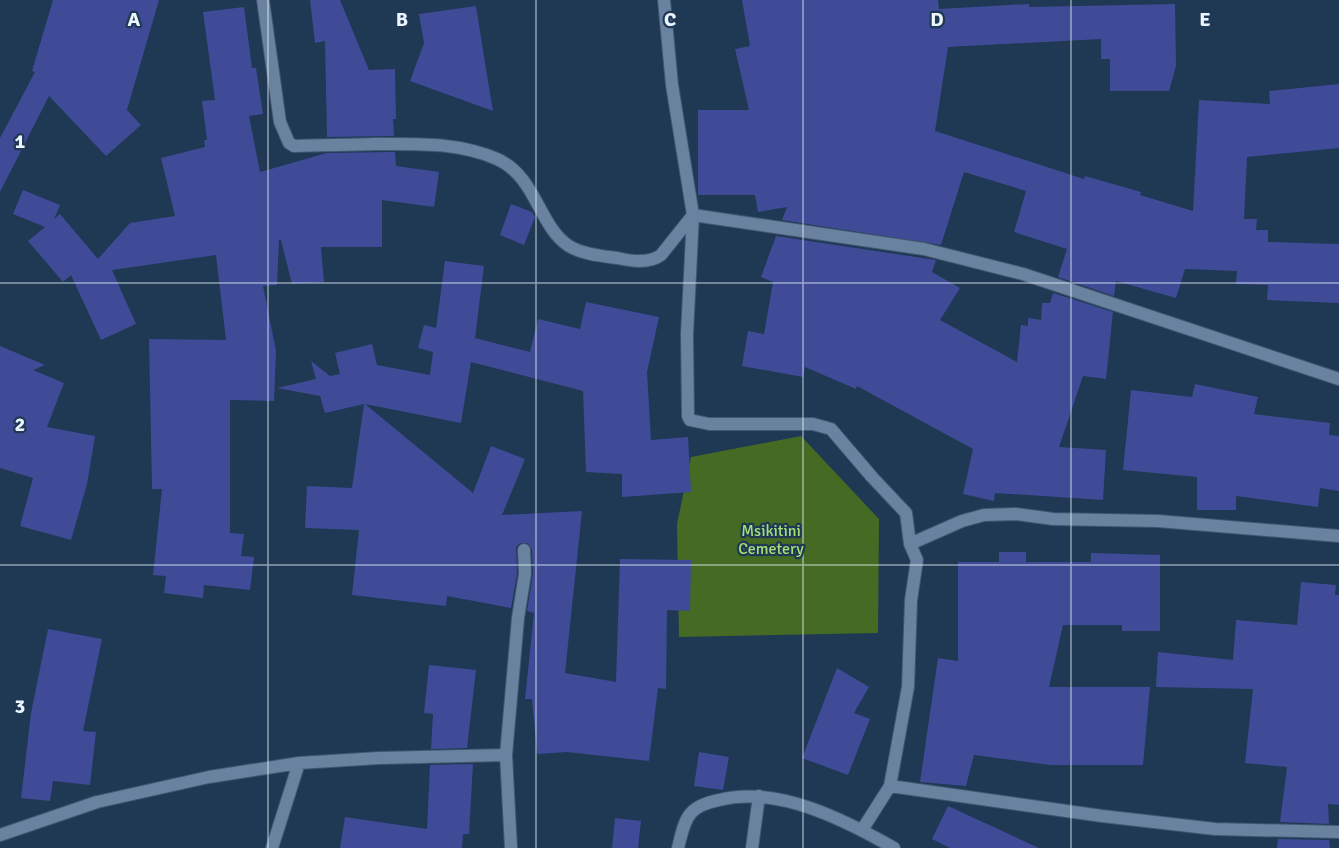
<svg xmlns="http://www.w3.org/2000/svg" width="1339" height="848" font-family="Signika,sans-serif">
  <style>
    .green { fill: #446a23 }
    .building { fill: #3f4b96 }
    .lines { fill: none; stroke-linecap: round; stroke-linejoin: round }
    .street-casing { stroke: #40566f; stroke-width: 14 }
    .street { stroke: #6982a0; stroke-width: 12 }
    .grid { fill: none; stroke: #ebf4ff; stroke-width: 1.5; stroke-opacity: 0.55 }
    .labels { text-anchor: middle; dominant-baseline: central; stroke-width: 4.5; stroke-linejoin: round; paint-order: stroke }
    .park-label { font-size: 16px; fill: #a4e075; stroke: #1f3854 }
    .grid-label { font-size: 20px; text-anchor: middle; font-weight: bold; fill: #ebf4ff; stroke: #1f3854; stroke-width: 4.5; stroke-linejoin: round; paint-order: stroke }
  </style>
  <rect width="100%" height="100%" fill="#1f3854"/>
  <path class="green" d="M 801,436 L 879,519 L 878,633 L 679,637 L 677,524 L 691,457 Z"/>
  <path class="building" d="M 53,0 L 159,0 L 127,110 L 141,125 L 106,156 L 49,96 L 0,192 L 0,138 L 35,72 L 32,71 Z
    M 310,0 L 340,0 L 369,70 L 395,69 L 396,119 L 393,119 L 394,136 L 327,137 L 325,41 L 315,43 Z
    M 742,0 L 938,0 L 939,9 L 1029,4 L 1029,7 L 1175,4 L 1176,66 L 1169,91 L 1110,91 L 1110,59 L 1101,59 L 1101,39 L 948,47 L 935,131 L 1084,179 L 1085,176 L 1141,192 L 1140,195 L 1193,211 L 1199,100 L 1270,104 L 1269,91 L 1339,84 L 1339,148 L 1247,157 L 1244,219 L 1257,219 L 1256,230 L 1268,230 L 1268,242 L 1339,244 L 1339,303 L 1267,300 L 1268,285 L 1236,284 L 1237,271 L 1185,269 L 1176,298 L 1116,281 L 1114,296 L 1058,277 L 1067,249 L 1014,232 L 1026,191 L 964,172 L 941,245 L 782,220 L 787,207 L 758,212 L 755,195 L 698,195 L 698,110 L 749,110 L 735,49 L 750,46 Z
    M 476,6 L 486,69 L 493,111 L 410,81 L 424,43 L 419,14 Z
    M 244,7 L 252,68 L 256,68 L 263,114 L 249,116 L 260,172 L 327,153 L 391,152 L 395,152 L 396,166 L 439,172 L 434,207 L 382,200 L 382,247 L 321,247 L 324,282 L 292,284 L 281,240 L 279,240 L 277,285 L 263,286 L 276,351 L 274,401 L 230,400 L 230,533 L 244,534 L 241,556 L 254,557 L 250,590 L 204,585 L 203,598 L 164,593 L 166,576 L 153,575 L 162,489 L 152,489 L 149,339 L 226,340 L 216,255 L 112,270 L 136,324 L 101,340 L 71,275 L 63,282 L 28,241 L 45,227 L 13,214 L 23,190 L 60,205 L 54,219 L 60,214 L 98,259 L 130,223 L 175,216 L 161,158 L 205,147 L 204,140 L 207,140 L 202,101 L 215,100 L 203,12 Z
    M 511,204 L 532,212 L 535,217 L 524,245 L 500,235 Z
    M 776,236 L 936,260 L 932,272 L 960,288 L 940,320 L 1017,362 L 1021,325 L 1028,326 L 1028,318 L 1041,320 L 1042,303 L 1050,303 L 1053,293 L 1113,312 L 1106,379 L 1083,376 L 1059,447 L 1106,450 L 1103,500 L 995,493 L 994,501 L 963,494 L 973,449 L 857,386 L 856,389 L 805,367 L 803,377 L 742,366 L 748,331 L 764,334 L 773,282 L 761,277 Z
    M 445,261 L 484,266 L 475,338 L 530,352 L 538,319 L 580,329 L 586,302 L 659,317 L 647,372 L 651,440 L 688,437 L 691,492 L 622,497 L 622,474 L 586,472 L 583,391 L 471,362 L 461,423 L 365,404 L 473,493 L 491,446 L 525,459 L 502,515 L 582,511 L 565,673 L 616,682 L 620,559 L 691,560 L 690,611 L 667,610 L 666,689 L 658,688 L 649,761 L 567,752 L 537,754 L 532,699 L 525,699 L 534,613 L 527,611 L 533,574 L 532,550 L 528,543 L 520,543 L 516,547 L 517,574 L 511,608 L 447,596 L 446,606 L 352,595 L 359,530 L 305,528 L 307,486 L 352,488 L 364,404 L 325,413 L 320,396 L 277,388 L 316,379 L 311,361 L 330,376 L 340,374 L 335,353 L 372,344 L 377,365 L 430,375 L 433,352 L 418,348 L 424,325 L 436,328 Z
    M 0,346 L 45,365 L 33,370 L 64,383 L 47,427 L 95,436 L 87,484 L 71,540 L 20,526 L 33,478 L 0,468 Z
    M 1195,384 L 1258,397 L 1254,414 L 1330,423 L 1329,435 L 1339,436 L 1339,491 L 1320,488 L 1318,507 L 1236,496 L 1236,510 L 1197,510 L 1197,477 L 1123,470 L 1131,390 L 1192,397 Z
    M 999,552 L 1026,552 L 1026,562 L 1091,562 L 1091,553 L 1160,555 L 1160,631 L 1122,631 L 1122,625 L 1063,625 L 1049,687 L 1150,687 L 1143,765 L 1050,765 L 974,755 L 966,786 L 920,782 L 938,658 L 958,661 L 958,562 L 999,562 Z
    M 1301,582 L 1336,585 L 1335,595 L 1339,595 L 1339,805 L 1328,804 L 1329,824 L 1280,822 L 1287,767 L 1245,763 L 1253,689 L 1156,687 L 1158,652 L 1233,660 L 1236,620 L 1297,625 Z
    M 48,629 L 102,639 L 83,731 L 96,732 L 90,785 L 53,781 L 50,801 L 21,798 L 31,713 Z
    M 429,665 L 476,670 L 467,748 L 431,749 L 433,714 L 424,713 Z
    M 837,668 L 869,687 L 854,713 L 870,719 L 848,775 L 802,758 Z
    M 699,752 L 729,757 L 723,790 L 694,786 Z
    M 473,764 L 469,834 L 463,834 L 462,848 L 340,848 L 345,817 L 427,829 L 430,765 Z
    M 948,806 L 1039,848 L 950,848 L 932,839 Z
    M 615,818 L 641,821 L 638,848 L 612,848 Z
    M 1278,839 L 1329,840 L 1330,848 L 1277,848 Z"/>
  <g class="lines">
    <g class="street-casing">
      <path id="street" d="M 263,0 L 280,122 L 289,143 L 294,146 C 321,145 349,145 376,144 C 417,144 458,142 497,159 C 536,176 539,227 569,246 C 582,254 602,256 617,258 C 631,261 649,264 661,255 L 693,215 L 924,249 L 1023,274 L 1339,379
        M 664,0 L 672,85 L 693,215 L 687,334 L 688,416 L 690,420 L 709,424 L 813,424 L 831,429 L 872,477 L 906,513 L 910,544 L 917,560 L 911,600 L 908,687 L 890,786 L 862,830
        M 910,544 L 962,521 L 984,515 L 1016,514 L 1053,519 L 1158,521 L 1339,536
        M 890,786 L 1102,816 L 1215,829 L 1339,832
        M 0,835 L 97,802 L 209,777 L 299,763 L 379,758 L 506,755
        M 272,848 L 299,763
        M 511,848 L 506,755 L 518,618 L 525,574 L 524,550
        M 678,848 C 681,837 683,822 691,813 C 698,805 709,802 719,800 C 777,785 845,820 894,848
        M 752,848 L 759,796"/>
    </g>
    <use href="#street" class="street"/>
  </g>
  <path class="grid" d="M 268,0 L 268,848M 536,0 L 536,848M 803,0 L 803,848M 1071,0 L 1071,848M 0,283 L 1339,283M 0,565 L 1339,565"/>
  <g class="labels">
    <g class="park-label">
      <text x="771" y="531">Msikitini<tspan x="771" dy="18">Cemetery</tspan></text>
    </g>
  </g>
  <g class="grid-label">
    <text x="134" y="26">A</text>
    <text x="402" y="26">B</text>
    <text x="670" y="26">C</text>
    <text x="937" y="26">D</text>
    <text x="1205" y="26">E</text>
    <text x="20" y="148">1</text>
    <text x="20" y="431">2</text>
    <text x="20" y="713">3</text>
  </g>
</svg>
